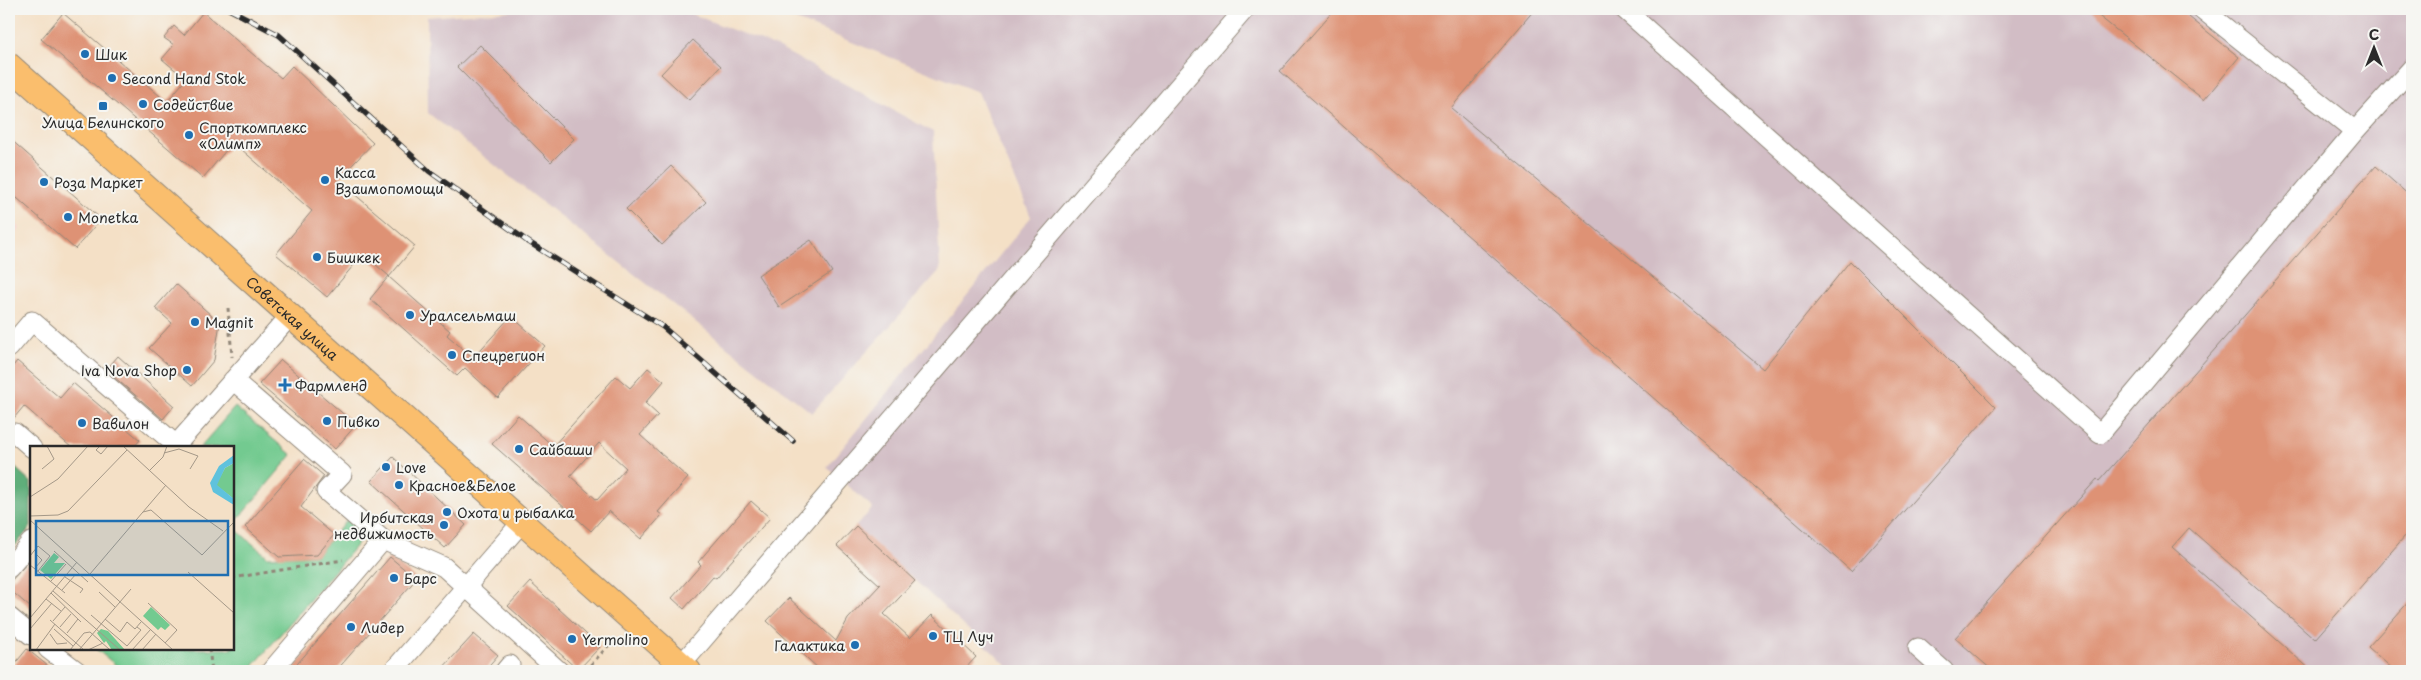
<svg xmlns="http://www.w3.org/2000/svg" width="2421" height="680" font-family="'Playpen Sans',sans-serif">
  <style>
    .built { fill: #f7cfd0 }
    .industrial { fill: #d2bdc5 }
    .green { fill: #73ca90; stroke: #4f7a5e }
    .forest { fill: #5eae7a; stroke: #446c52 }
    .building { fill: #de9275; fill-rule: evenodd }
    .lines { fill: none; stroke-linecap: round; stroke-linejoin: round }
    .minor-casing { stroke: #908678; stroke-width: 21 }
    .major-casing { stroke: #908678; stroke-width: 26 }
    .path { stroke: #908678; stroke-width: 3; stroke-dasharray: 4 4; stroke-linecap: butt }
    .minor { stroke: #fff; stroke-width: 19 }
    .major { stroke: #fabe6d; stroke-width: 24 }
    .rail-casing { stroke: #2b2b2b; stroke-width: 5.5 }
    .rail { stroke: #f6f6f2; stroke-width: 4; stroke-dasharray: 11; stroke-linecap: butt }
    .poi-dot { fill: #1f6fb2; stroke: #f6f6f2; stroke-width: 2 }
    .labels { text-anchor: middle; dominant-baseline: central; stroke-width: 4; stroke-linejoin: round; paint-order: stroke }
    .poi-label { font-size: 14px; fill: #2b2b2b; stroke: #f6f6f2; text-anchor: start }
    .street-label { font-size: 14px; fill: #2b2b2b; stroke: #f6f6f2 }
    .inset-road { fill: none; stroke: #a49888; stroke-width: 1 }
    .view { fill: #1f6fb2; fill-opacity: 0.15; stroke: #1f6fb2; stroke-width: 2.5 }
    .inset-edge { fill: none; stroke: #2b2b2b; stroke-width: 2.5 }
  </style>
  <rect width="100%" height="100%" fill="#f6f6f2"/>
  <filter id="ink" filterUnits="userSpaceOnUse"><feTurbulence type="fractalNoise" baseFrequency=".02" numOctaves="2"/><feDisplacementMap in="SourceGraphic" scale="10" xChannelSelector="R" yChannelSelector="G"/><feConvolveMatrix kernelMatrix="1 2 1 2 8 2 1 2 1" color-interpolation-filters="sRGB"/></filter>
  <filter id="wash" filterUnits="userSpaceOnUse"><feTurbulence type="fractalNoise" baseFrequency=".0096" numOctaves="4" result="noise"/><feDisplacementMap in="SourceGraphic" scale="20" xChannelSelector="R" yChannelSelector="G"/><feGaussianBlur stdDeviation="1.12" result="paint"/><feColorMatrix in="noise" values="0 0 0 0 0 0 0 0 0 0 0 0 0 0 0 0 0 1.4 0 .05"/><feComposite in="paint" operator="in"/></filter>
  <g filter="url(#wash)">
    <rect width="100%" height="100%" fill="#f4e0c6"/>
    <path class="built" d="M 9,218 L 20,228 L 9,241 Z"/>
    <path class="industrial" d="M 538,9 L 679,9 L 777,47 L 933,132 L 940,270 L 812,413 L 428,113 L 427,17 Z
      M 768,9 L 2412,9 L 2412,671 L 1013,671 L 856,526 L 873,508 L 827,467 L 1031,217 L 978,92 Z"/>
    <path class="green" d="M 235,407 L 292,455 L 233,525 L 232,448 L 200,447 Z
      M 347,520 L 365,535 L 249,671 L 123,671 L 96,649 L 232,649 L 233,527 L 268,557 L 317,555 Z"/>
    <path class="forest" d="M 9,462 L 31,482 L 31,527 L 9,553 Z"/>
    <g id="blocks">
      <path class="building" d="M 1335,9 L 1535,9 L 1451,108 L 1763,369 L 1850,261 L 1996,407 L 1851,571 L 1280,71 Z
        M 2090,9 L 2179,9 L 2239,57 L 2204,100 Z
        M 203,12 L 281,78 L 292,66 L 373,143 L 338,180 L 415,246 L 389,277 L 450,331 L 447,335 L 473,358 L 511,316 L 545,346 L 498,398 L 465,368 L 457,376 L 370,299 L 389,276 L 363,254 L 327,297 L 276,254 L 312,211 L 233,142 L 203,178 L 41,39 L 63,13 L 167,102 L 186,79 L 162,59 L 174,45 L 164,38 L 174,26 L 184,35 Z
        M 693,40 L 721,66 L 689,100 L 661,74 Z
        M 480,45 L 574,139 L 551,162 L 457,67 Z
        M 9,138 L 101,219 L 75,249 L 9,191 Z
        M 671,166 L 706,202 L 662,245 L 626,209 Z
        M 2376,166 L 2412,198 L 2412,528 L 2315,639 L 2189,528 L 2172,547 L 2312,671 L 1993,671 L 1955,638 L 2097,479 L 2099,481 Z
        M 811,240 L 832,272 L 779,307 L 758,275 Z
        M 176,284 L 220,323 L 214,360 L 192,386 L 149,348 L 172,323 L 155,308 Z
        M 118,356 L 174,406 L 163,419 L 106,370 Z
        M 281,360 L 356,425 L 335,449 L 259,384 Z
        M 17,361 L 60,398 L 73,383 L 140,440 L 133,448 L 72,448 L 24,406 L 9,424 L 9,371 Z
        M 648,368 L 664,381 L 645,403 L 658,415 L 640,435 L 688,478 L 658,512 L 662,515 L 641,539 L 609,511 L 591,531 L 492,444 L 518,415 L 553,446 L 616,376 L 630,388 ZM 599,443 L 626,468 L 597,500 L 570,476 Z
        M 393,457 L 466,525 L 445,548 L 371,481 Z
        M 304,459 L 324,476 L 301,507 L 334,535 L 317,555 L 279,557 L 245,527 Z
        M 751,501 L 770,518 L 716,578 L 713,576 L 684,609 L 672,598 L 701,565 L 698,562 Z
        M 856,526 L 915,581 L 884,614 L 910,638 L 932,615 L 976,657 L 963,671 L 821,671 L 767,621 L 789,598 L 836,641 L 848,619 L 880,585 L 837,546 Z
        M 390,557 L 416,579 L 411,585 L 336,671 L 291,671 Z
        M 31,559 L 31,608 L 9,589 L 9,583 Z
        M 530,582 L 600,647 L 578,670 L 508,606 Z
        M 2412,598 L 2412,671 L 2395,671 L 2368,647 Z
        M 474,634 L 498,655 L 484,671 L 440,671 Z
        M 27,649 L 54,671 L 9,671 Z"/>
    </g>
  </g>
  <g filter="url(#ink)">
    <use href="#blocks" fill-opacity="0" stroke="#908678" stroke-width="1"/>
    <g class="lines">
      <g class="minor-casing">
        <path id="minor" d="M 1624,9 L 2100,434 L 2355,131 L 2412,68
          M 2202,9 L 2355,131
          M 9,348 L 32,321 L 176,445 L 175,448
          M 233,380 L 342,474 L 326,491 L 383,540 L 444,567 L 559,671
          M 15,433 L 32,448
          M 176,445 L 290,316
          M 9,568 L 31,542
          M 9,617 L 31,635
          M 1918,648 L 1944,671
          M 48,649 L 77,671
          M 681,665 L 1245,9
          M 271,671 L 383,540
          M 393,671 L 522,522
          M 505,671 L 510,665"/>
      </g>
      <g class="major-casing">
        <g id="major">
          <path id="s1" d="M 9,65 L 689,671"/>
        </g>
      </g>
      <path class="path" d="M 228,308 L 232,357
        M 232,578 L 343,560
        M 9,648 L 14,642
        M 209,649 L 212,671
        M 585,671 L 609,645"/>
      <use href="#minor" class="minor"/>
      <use href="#major" class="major"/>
      <g class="rail-casing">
        <path id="rail" d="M 229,9 L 279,35 L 429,171 L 527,241 L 663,327 L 793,441"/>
      </g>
      <use href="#rail" class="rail"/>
    </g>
  </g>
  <g class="poi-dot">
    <circle cx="85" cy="54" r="5"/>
    <circle cx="112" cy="78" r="5"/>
    <circle cx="143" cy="104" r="5"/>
    <rect x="98" y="101" width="10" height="10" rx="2.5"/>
    <circle cx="189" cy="135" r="5"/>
    <circle cx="325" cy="180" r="5"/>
    <circle cx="44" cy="182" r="5"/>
    <circle cx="68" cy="217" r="5"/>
    <circle cx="317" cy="257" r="5"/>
    <circle cx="410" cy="315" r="5"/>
    <circle cx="195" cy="322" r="5"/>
    <circle cx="452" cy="355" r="5"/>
    <circle cx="187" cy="370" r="5"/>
    <path d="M282.5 377.5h5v5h5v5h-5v5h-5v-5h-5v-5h5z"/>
    <circle cx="327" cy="421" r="5"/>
    <circle cx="82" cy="423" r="5"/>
    <circle cx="519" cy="449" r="5"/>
    <circle cx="386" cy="467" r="5"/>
    <circle cx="399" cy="485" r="5"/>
    <circle cx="447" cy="512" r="5"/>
    <circle cx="444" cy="525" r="5"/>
    <circle cx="394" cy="578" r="5"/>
    <circle cx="351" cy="627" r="5"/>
    <circle cx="933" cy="636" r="5"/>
    <circle cx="572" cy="639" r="5"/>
    <circle cx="855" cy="645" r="5"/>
  </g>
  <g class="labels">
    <g class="poi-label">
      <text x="95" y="54">Шик</text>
      <text x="122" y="78">Second Hand Stok</text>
      <text x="153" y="104">Содействие</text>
      <text x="103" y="122" text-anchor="middle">Улица Белинского</text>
      <text x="199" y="127">Спорткомплекс<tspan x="199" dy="16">«Олимп»</tspan></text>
      <text x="335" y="172">Касса<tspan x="335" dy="16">Взаимопомощи</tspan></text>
      <text x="54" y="182">Роза Маркет</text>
      <text x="78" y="217">Monetka</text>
      <text x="327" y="257">Бишкек</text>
      <text x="420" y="315">Уралсельмаш</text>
      <text x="205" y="322">Magnit</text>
      <text x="462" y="355">Спецрегион</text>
      <text x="177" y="370" text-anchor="end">Iva Nova Shop</text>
      <text x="295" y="385">Фармленд</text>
      <text x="337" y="421">Пивко</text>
      <text x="92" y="423">Вавилон</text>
      <text x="529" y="449">Сайбаши</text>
      <text x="396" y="467">Love</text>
      <text x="409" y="485">Красное&amp;Белое</text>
      <text x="457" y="512">Охота и рыбалка</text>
      <text x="434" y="517" text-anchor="end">Ирбитская<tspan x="434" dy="16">недвижимость</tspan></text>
      <text x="404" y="578">Барс</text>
      <text x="361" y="627">Лидер</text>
      <text x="943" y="636">ТЦ Луч</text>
      <text x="582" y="639">Yermolino</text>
      <text x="845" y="645" text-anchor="end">Галактика</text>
    </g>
    <g class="street-label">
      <text stroke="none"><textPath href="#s1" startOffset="380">Советская улица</textPath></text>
    </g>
  </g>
  <g transform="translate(30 446)">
    <rect width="204" height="204" fill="#f4e0c6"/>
    <path d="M 204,17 L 204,53 L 186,39 L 195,22 ZM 24,107 L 29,111 L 24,117 L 35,117 L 21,133 L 10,124 ZM 121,161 L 140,179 L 135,184 L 131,181 L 128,184 L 113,170 ZM 71,183 L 78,185 L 95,204 L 82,204 L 76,195 L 74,197 L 67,187 Z" fill="#73ca90"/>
    <path d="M 204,9 L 204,17 L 195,22 L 187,39 L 204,53 L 204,59 L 183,46 L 180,37 L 189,20 Z" fill="#5fc2dd"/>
    <path class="inset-road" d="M 70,0 L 66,4 L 71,8 L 78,0M 93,0 L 159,61 L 193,85M 134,7 L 149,3 L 168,10 L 160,23M 12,23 L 24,13 L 17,0M 120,24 L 133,11 L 137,0M 0,51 L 28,33 L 58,0M 113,66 L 121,64 L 172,109 L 204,76M 0,70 L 28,69 L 38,65 L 97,4M 0,74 L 143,204M 24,105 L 58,136M 0,110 L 8,100 L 20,110 L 8,125M 0,119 L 35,147M 5,122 L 12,114 L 7,109M 158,126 L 204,167M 60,128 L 136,39M 35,131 L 53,143 L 50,147M 21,135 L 36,118M 32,144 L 46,128M 23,145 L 90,204M 69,146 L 85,161M 21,147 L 51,176M 16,153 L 31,165M 118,157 L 147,184 L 135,197M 61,169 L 97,200 L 111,184 L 107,181M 0,172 L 47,116M 75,173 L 90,186 L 97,176 L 105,183 L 111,176M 20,174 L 54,204M 23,175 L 35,161M 30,181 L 41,168M 0,183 L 22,157M 24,183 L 43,200M 37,187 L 48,173M 20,188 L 27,198 L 37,197M 6,204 L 25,178M 40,204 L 54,187 L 60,186 L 80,204M 49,204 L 101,143M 58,204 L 73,197M 102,204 L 121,183M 112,204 L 126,188"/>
    <path class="view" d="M 6,75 L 198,75 L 198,129 L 6,129 Z"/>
    <rect width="204" height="204" class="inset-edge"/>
  </g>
  <rect width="2421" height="680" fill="none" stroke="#f6f6f2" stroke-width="30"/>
  <g transform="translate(2374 48)" stroke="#f6f6f2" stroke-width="4" paint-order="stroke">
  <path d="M0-4L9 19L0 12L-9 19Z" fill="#2b2b2b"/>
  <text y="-8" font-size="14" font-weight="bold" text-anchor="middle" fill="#2b2b2b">С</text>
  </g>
</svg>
